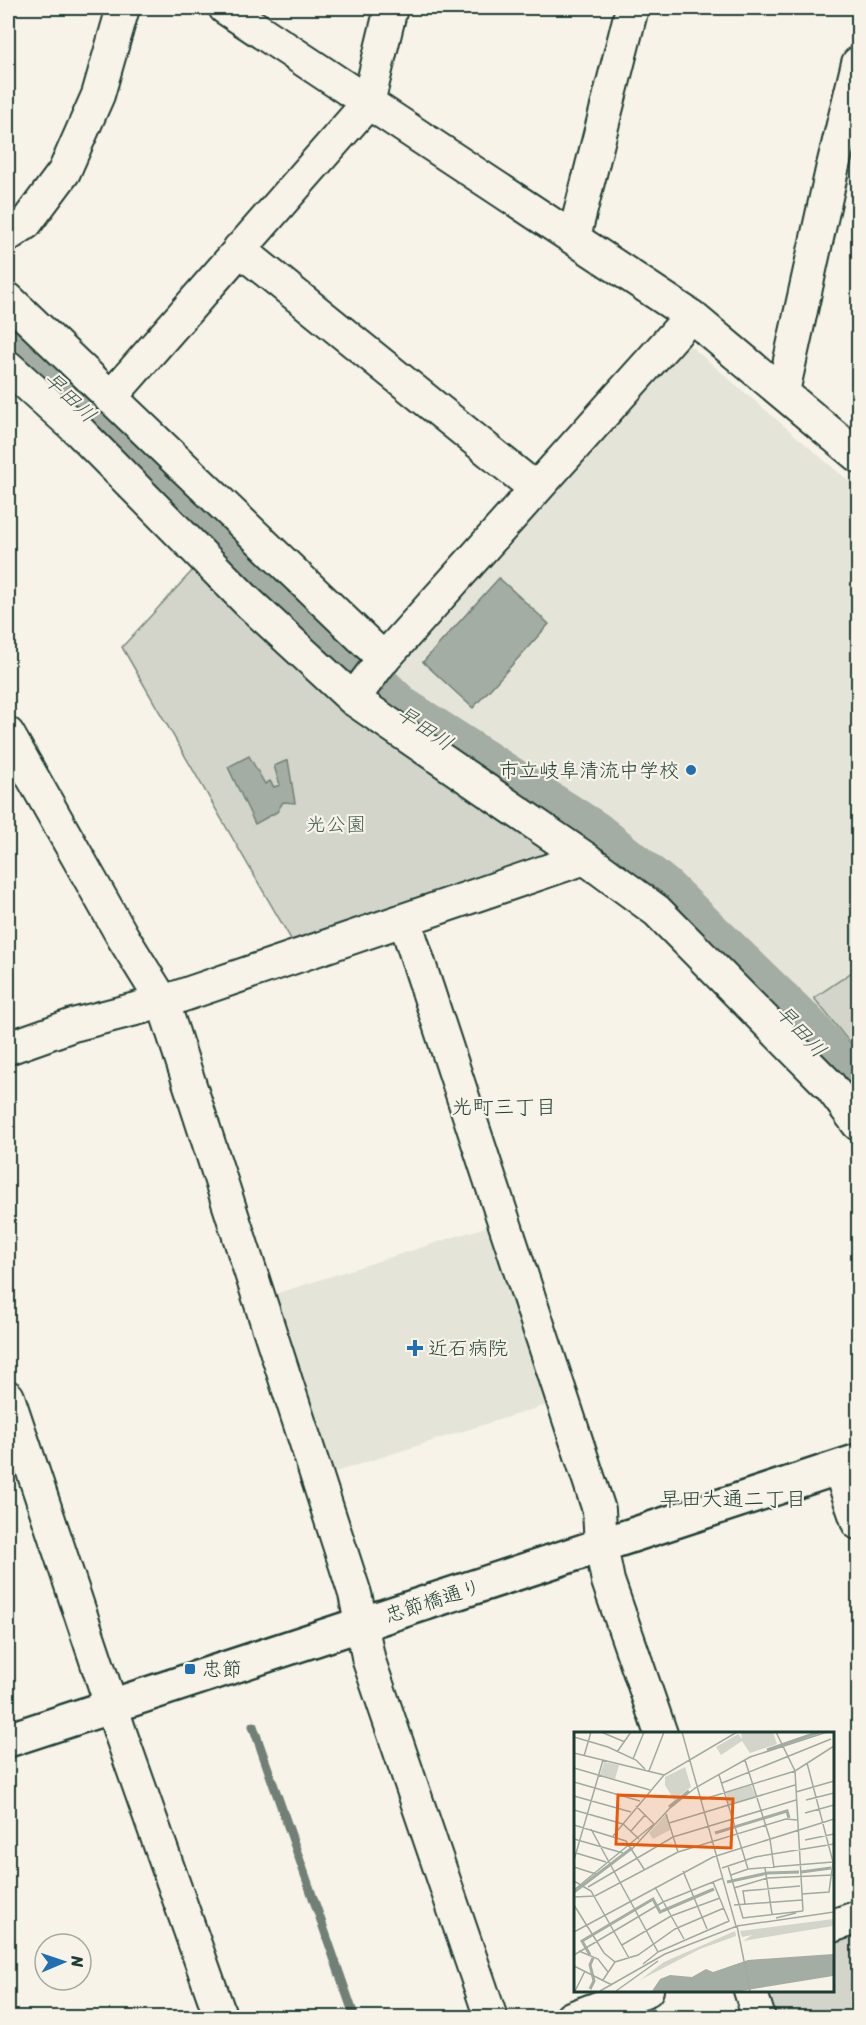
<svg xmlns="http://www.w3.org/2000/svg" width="866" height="2025" font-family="Sriracha,'Klee One',sans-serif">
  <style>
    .built { fill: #e5e4d9 }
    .green { fill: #d3d5ca; stroke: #79897f; stroke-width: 1.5 }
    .water { fill: #a4ada3; stroke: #6f8077; stroke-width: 1.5 }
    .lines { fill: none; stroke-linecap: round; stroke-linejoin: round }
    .stream { stroke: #6f8077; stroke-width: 9 }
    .river { stroke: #a4ada3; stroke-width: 54 }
    .minor-casing { stroke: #1f3d34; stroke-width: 36 }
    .major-casing { stroke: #1f3d34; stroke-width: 38 }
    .minor { stroke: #f7f3e8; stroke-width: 32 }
    .major { stroke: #f7f3e8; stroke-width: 33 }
    .poi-dot { fill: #1f6fb2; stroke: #f7f3e8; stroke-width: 2 }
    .labels { text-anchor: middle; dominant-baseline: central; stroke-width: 4.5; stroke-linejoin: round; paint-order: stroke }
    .poi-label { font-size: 20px; fill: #1f3d34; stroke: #f7f3e8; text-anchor: start }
    .park-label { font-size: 20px; fill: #435b52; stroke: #f7f3e8 }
    .street-label { font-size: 20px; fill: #1f3d34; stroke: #f7f3e8 }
    .water-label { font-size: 21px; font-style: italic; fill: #405950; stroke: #f7f3e8 }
    .neighbourhood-label { font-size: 21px; fill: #1f3d34; stroke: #f7f3e8 }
    .inset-river { fill: none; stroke: #a4ada3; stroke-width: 3 }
    .inset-road { fill: none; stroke: #a1aaa0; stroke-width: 1.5 }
    .view { fill: #e8590c; fill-opacity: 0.15; stroke: #e8590c; stroke-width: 3 }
    .inset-edge { fill: none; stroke: #1f3d34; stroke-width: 3 }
  </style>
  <rect width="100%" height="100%" fill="#f7f3e8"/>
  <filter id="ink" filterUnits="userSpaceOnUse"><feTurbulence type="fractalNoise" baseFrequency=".0167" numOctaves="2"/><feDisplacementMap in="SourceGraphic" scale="12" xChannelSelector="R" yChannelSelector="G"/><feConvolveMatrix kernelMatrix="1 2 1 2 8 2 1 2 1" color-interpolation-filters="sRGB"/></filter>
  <g filter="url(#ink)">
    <path class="built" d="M 686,342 L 858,489 L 858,1058 L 852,1050 L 654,864 L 391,677 Z
      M 498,1223 L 555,1402 L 332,1473 L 275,1294 Z"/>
    <path class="green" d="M 193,570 L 206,583 L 213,575 L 345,710 L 345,713 L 579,869 L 292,941 L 122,647 Z
      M 858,968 L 858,1053 L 814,998 Z
      M 858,1931 L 858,2017 L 774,2017 L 764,1991 L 832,1990 L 832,1941 Z"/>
    <path class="water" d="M 499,578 L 549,624 L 473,708 L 423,662 Z
      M 249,756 L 265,784 L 270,781 L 274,787 L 280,785 L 274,766 L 288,760 L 295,803 L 283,802 L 277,812 L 255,824 L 228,767 Z"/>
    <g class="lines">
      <path class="stream" d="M 253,1726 L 355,2018"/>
      <path class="river" d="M 8,337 L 238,555 L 398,712 L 592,837 L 660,892 L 802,1029 L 858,1095"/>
      <g class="minor-casing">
        <path id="minor" d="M 225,8 L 691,316 L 858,456
          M 8,235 L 26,223 L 64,172 L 98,95 L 123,8
          M 574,237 L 632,8
          M 239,249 L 536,489
          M 8,299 L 384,659
          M 8,367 L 79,431 L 248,602 L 353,699 L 585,858 L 657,911 L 830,1086 L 858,1124
          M 783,392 L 832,170 L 858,63
          M 110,398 L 368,103 L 391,8
          M 353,699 L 380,663 L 691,316
          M 8,734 L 124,939 L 163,1002 L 355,1594 L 369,1661 L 491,2018
          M 405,921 L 599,1510 L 601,1546 L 608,1581 L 661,1734
          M 8,1048 L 73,1025 L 163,1002 L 585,858
          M 8,1397 L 120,1732 L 221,2018
          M 839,1468 L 858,1523
          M 832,1926 L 858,1917
          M 750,1990 L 759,2018
          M 571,2018 L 647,1990"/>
      </g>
      <g class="major-casing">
        <path id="major" d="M 8,1740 L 858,1461"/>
      </g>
      <use href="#minor" class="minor"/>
      <use href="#major" class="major"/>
    </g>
  </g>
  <g class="poi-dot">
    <circle cx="691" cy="770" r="6"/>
    <path d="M412 1339h6v6h6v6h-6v6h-6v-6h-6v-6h6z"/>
    <rect x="184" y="1663" width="12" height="12" rx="3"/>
  </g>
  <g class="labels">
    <g class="poi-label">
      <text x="679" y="770" text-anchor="end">市立岐阜清流中学校</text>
      <text x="428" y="1348">近石病院</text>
      <text x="202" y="1669">忠節</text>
    </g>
    <g class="park-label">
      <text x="336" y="824">光公園</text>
    </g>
    <g class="street-label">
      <text transform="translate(433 1601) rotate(-18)">忠節橋通り</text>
    </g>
    <g class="water-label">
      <text transform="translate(70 397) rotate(44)">早田川</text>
      <text transform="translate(425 728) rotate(34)">早田川</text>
      <text transform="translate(801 1031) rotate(47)">早田川</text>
    </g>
    <g class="neighbourhood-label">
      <text x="504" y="1107">光町三丁目</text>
      <text x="733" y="1499">早田大通二丁目</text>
    </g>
  </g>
  <g transform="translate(574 1732)">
    <rect width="260" height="260" fill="#f7f3e8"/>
    <path d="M 167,0 L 199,0 L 203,12 L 176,21 L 168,9 L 147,23 L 142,15 L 164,2 L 168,7 ZM 30,30 L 45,33 L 41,47 L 26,43 ZM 111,35 L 117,55 L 100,68 L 91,53 L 91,45 ZM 177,53 L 182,65 L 155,73 L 152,61 ZM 93,81 L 96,98 L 79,107 L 75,101 ZM 259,187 L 259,194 L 169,209 L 178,203 L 168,205 L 166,199 ZM 161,199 L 162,204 L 126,217 L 66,248 L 90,230 Z" fill="#d3d5ca"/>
    <path d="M 259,222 L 259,244 L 167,259 L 78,259 L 86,247 L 96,243 L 118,245 L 132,237 L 139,240 L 174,228 Z" fill="#a4ada3"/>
    <path class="inset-river" d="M 193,18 L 245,0M 95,75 L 115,59M 141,101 L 213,79 L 215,86M 227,140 L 257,136M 153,150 L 194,141 L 225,140M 0,160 L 58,116M 16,223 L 8,209 L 79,167 L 86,180 L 140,157M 16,257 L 20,249 L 16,233 L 19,226"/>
    <path class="inset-road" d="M 27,0 L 51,10M 108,0 L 162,194M 202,0 L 221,39 L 229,179M 0,5 L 34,15 L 62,28 L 71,37M 43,20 L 57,0M 0,21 L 90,43M 10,24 L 17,0M 59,27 L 70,0M 171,28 L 196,107 L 200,136M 0,36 L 76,58M 75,39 L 90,0M 145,43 L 174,137M 0,50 L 66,69M 148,51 L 257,7M 222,60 L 260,49M 0,64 L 57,80M 127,68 L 221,39 L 260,14M 232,68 L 260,61M 62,74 L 81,93M 0,78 L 49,92 L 65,107M 231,81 L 260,73M 92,82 L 104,120M 95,91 L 221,53M 0,93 L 52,109 L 70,137M 17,97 L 84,220 L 155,189 L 139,150M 57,99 L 71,83M 39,104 L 90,43 L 163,0M 0,107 L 49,121M 231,108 L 260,102M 58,117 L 95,77 L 121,56 L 176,25 L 253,0M 2,121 L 32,130M 0,128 L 29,28M 154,134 L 169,186 L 229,179M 0,135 L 22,142M 148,136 L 181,125 L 260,112M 191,136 L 198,182M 109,139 L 133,197M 157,143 L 174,137 L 259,130M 0,149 L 17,159 L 55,226M 14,155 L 99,105 L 222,68M 81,155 L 110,207M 160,156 L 193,146 L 259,143M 0,158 L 80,92M 228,162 L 255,160 L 259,130 L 233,31M 0,165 L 21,164 L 104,120 L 212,87 L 223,88M 171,172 L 169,159 L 226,154M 0,173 L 30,221 L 41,230M 160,173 L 228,168M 202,186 L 222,181M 163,194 L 260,180M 0,200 L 139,125 L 260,87M 48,213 L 97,184 L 146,166M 5,219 L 24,227 L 34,240M 0,223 L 89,170 L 149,146M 69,232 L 84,220M 0,234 L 38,253M 29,248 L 41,230 L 64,223 L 101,197 L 150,176M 1,259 L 11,239M 26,259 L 91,222 L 163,194 L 176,259M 42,259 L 84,229"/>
    <path class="view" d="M 44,63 L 159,67 L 157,116 L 42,112 Z"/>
    <rect width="260" height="260" class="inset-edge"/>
  </g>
  <rect width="866" height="2025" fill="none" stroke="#f7f3e8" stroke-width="30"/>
  <rect x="15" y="15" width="836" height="1995" fill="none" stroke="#1f3d34" stroke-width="2" filter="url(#ink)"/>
  <g transform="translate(63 1962) rotate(88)"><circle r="28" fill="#f7f3e8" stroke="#a1aaa0" stroke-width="1.5"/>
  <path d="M0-4.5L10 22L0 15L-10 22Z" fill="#1f6fb2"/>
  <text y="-9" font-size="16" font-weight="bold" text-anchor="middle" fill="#1f3d34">N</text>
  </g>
</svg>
